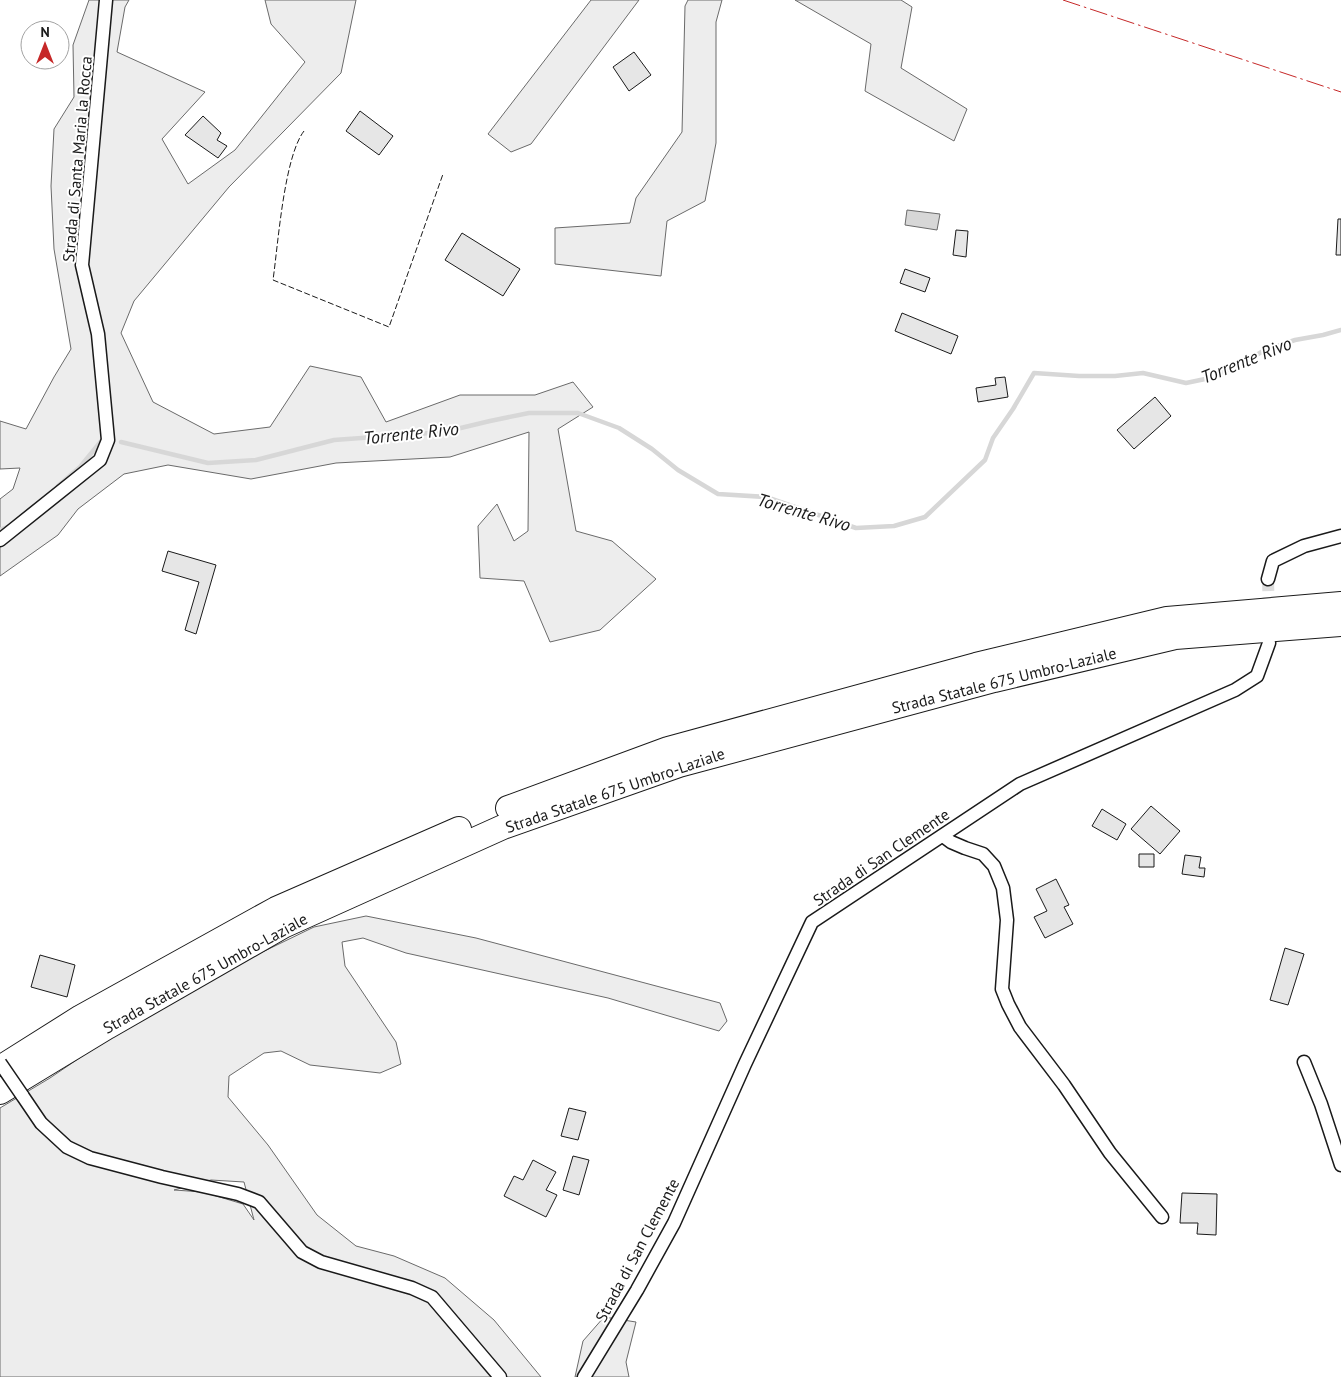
<svg xmlns="http://www.w3.org/2000/svg" width="1341" height="1377" font-family="'PT Sans',sans-serif">
  <style>
    .green { fill: #ededed; stroke: #6a6a6a; fill-rule: evenodd }
    .water { fill: #d7d7d7; stroke: #6a6a6a }
    .lines { fill: none; stroke-linecap: round; stroke-linejoin: round }
    .stream { stroke: #d7d7d7; stroke-width: 4.5 }
    .building { fill: #e6e6e6; stroke: #1a1a1a }
    .street-tunnel { stroke: #ddd; stroke-width: 12; stroke-dasharray: 12 6; stroke-linecap: butt }
    .street-casing { stroke: #1a1a1a; stroke-width: 15 }
    .highway-casing { stroke: #1a1a1a; stroke-width: 26 }
    .street { stroke: #fff; stroke-width: 12 }
    .highway { stroke: #fff; stroke-width: 24 }
    .street-bridge-casing { stroke: #1a1a1a; stroke-width: 15; stroke-linecap: butt }
    .street-bridge { stroke: #fff; stroke-width: 12 }
    .fence { stroke: #1a1a1a; stroke-width: 1; stroke-dasharray: 6 2.5; stroke-linecap: butt }
    .power { stroke: #c62828; stroke-width: 1; stroke-dasharray: 18 4 2.5 4; stroke-linecap: butt }
    .labels { text-anchor: middle; dominant-baseline: central; stroke-width: 4; stroke-linejoin: round; paint-order: stroke }
    .street-label { font-size: 16px; fill: #1a1a1a; stroke: #fff }
    .water-label { font-size: 18px; font-style: italic; fill: #1a1a1a; stroke: #fff }
  </style>
  <rect width="100%" height="100%" fill="#fff"/>
  <path class="green" d="M 89,0 L 129,0 L 125,7 L 117,52 L 205,92 L 162,139 L 188,184 L 235,150 L 305,62 L 271,24 L 265,0 L 356,0 L 341,73 L 229,187 L 134,301 L 121,333 L 153,402 L 214,434 L 270,427 L 310,366 L 361,377 L 386,422 L 460,395 L 535,395 L 573,382 L 593,407 L 558,429 L 576,531 L 612,541 L 656,579 L 600,630 L 550,642 L 524,581 L 480,578 L 478,526 L 497,504 L 514,541 L 528,531 L 529,432 L 450,457 L 336,463 L 251,479 L 168,465 L 124,474 L 78,509 L 58,535 L 0,576 L 0,499 L 13,489 L 20,468 L 0,469 L 0,421 L 26,429 L 54,377 L 71,349 L 54,249 L 51,186 L 54,129 L 74,97 L 73,45 Z
    M 591,0 L 639,0 L 531,144 L 511,152 L 488,134 Z
    M 688,0 L 722,0 L 716,22 L 716,143 L 705,201 L 667,221 L 661,276 L 555,264 L 555,228 L 630,223 L 636,198 L 682,132 L 685,6 Z
    M 795,0 L 901,0 L 912,7 L 901,68 L 967,109 L 954,141 L 865,91 L 871,44 Z
    M 366,916 L 476,938 L 720,1003 L 727,1021 L 719,1031 L 608,998 L 406,953 L 363,938 L 342,942 L 345,966 L 396,1042 L 401,1064 L 380,1073 L 310,1065 L 281,1051 L 264,1053 L 229,1076 L 228,1097 L 268,1145 L 317,1215 L 356,1246 L 394,1256 L 445,1278 L 494,1320 L 541,1377 L 0,1377 L 0,1108 L 50,1078 L 97,1046 L 215,975 L 314,927 ZM 211,1180 L 244,1182 L 254,1220 L 243,1204 L 203,1192 L 174,1190 Z
    M 604,1317 L 636,1322 L 626,1362 L 629,1377 L 575,1377 L 583,1341 Z"/>
  <path class="water" d="M 907,210 L 940,214 L 937,230 L 905,225 Z"/>
  <g class="lines">
    <path class="stream" d="M 121,442 L 208,463 L 256,460 L 334,440 L 444,432 L 490,421 L 529,413 L 578,413 L 619,428 L 652,449 L 678,470 L 718,494 L 766,497 L 856,528 L 894,526 L 925,517 L 985,460 L 993,438 L 1013,409 L 1034,373 L 1079,376 L 1115,376 L 1143,373 L 1186,383 L 1210,378 L 1245,362 L 1263,351 L 1295,340 L 1323,335 L 1341,330
      M 58,486 L 80,467 L 102,440
      M 0,530 L 10,526"/>
  </g>
  <path class="building" d="M 634,52 L 651,75 L 629,91 L 613,67 Z
    M 360,111 L 393,136 L 379,155 L 346,131 Z
    M 203,116 L 221,133 L 217,140 L 227,146 L 218,158 L 185,135 Z
    M 1338,219 L 1341,219 L 1341,255 L 1336,255 Z
    M 956,230 L 968,231 L 966,257 L 953,255 Z
    M 462,233 L 520,269 L 503,296 L 445,260 Z
    M 905,269 L 930,278 L 925,292 L 900,283 Z
    M 902,313 L 958,336 L 951,354 L 895,331 Z
    M 1005,377 L 1008,397 L 978,402 L 976,388 L 996,385 L 995,378 Z
    M 1155,397 L 1171,416 L 1134,449 L 1117,430 Z
    M 168,551 L 216,565 L 196,634 L 185,630 L 199,582 L 162,571 Z
    M 1151,806 L 1180,831 L 1160,854 L 1131,829 Z
    M 1102,809 L 1126,824 L 1117,840 L 1092,826 Z
    M 1139,854 L 1154,854 L 1154,867 L 1139,867 Z
    M 1185,855 L 1201,857 L 1199,868 L 1205,868 L 1204,877 L 1182,874 Z
    M 1056,879 L 1069,905 L 1064,907 L 1073,924 L 1045,938 L 1034,917 L 1047,911 L 1036,889 Z
    M 1285,948 L 1304,954 L 1288,1005 L 1270,1000 Z
    M 40,955 L 75,965 L 67,997 L 31,987 Z
    M 569,1108 L 586,1112 L 578,1140 L 561,1136 Z
    M 573,1156 L 589,1160 L 579,1195 L 563,1190 Z
    M 533,1160 L 556,1172 L 546,1190 L 557,1195 L 546,1217 L 504,1196 L 514,1176 L 523,1180 Z
    M 1182,1193 L 1217,1194 L 1216,1235 L 1197,1234 L 1198,1223 L 1180,1223 Z"/>
  <g class="lines">
    <path class="street-tunnel" d="M 1268,579 L 1269,616"/>
    <g class="street-casing">
      <path id="street" d="M 0,540 L 100,460 L 108,440 L 98,334 L 82,265 L 106,0
        M 1268,579 L 1273,561 L 1304,546 L 1341,536
        M 943,836 L 951,842 L 965,848 L 983,854 L 994,866 L 1003,888 L 1007,920 L 1002,989 L 1008,1004 L 1020,1027 L 1064,1085 L 1110,1153 L 1162,1217
        M 1304,1062 L 1321,1104 L 1341,1165
        M 22,1095 L 41,1123 L 67,1147 L 90,1158 L 162,1177 L 238,1194 L 259,1202 L 302,1252 L 321,1262 L 412,1288 L 432,1297 L 500,1377
        M 584,1377 L 637,1290 L 674,1223 L 745,1064 L 812,922 L 1020,784 L 1235,690 L 1257,676 L 1269,643"/>
    </g>
    <g class="highway-casing">
      <path id="highway" d="M 508,808 L 668,749 L 976,665 L 1167,619 L 1341,604
        M 0,1068 L 81,1017 L 276,909 L 459,829
        M 0,1092 L 107,1027 L 283,926 L 503,827 L 679,765 L 994,680 L 1175,637 L 1341,624"/>
    </g>
    <use href="#street" class="street"/>
    <use href="#highway" class="highway"/>
    <g class="street-bridge-casing">
      <path id="street-bridge" d="M 0,1063 L 22,1095"/>
    </g>
    <use href="#street-bridge" class="street-bridge"/>
    <path class="fence" d="M 304,131 C 284,157 278,245 273,280 L 389,327 L 443,174"/>
    <path class="power" d="M 1063,0 L 1341,92"/>
  </g>
  <g class="labels">
    <g class="street-label">
      <text transform="translate(77 159) rotate(-85)">Strada di Santa Maria la Rocca</text>
      <text transform="translate(1004 680) rotate(-14)">Strada Statale 675 Umbro-Laziale</text>
      <text transform="translate(615 790) rotate(-19)">Strada Statale 675 Umbro-Laziale</text>
      <text transform="translate(881 857) rotate(-34)">Strada di San Clemente</text>
      <text transform="translate(205 973) rotate(-29)">Strada Statale 675 Umbro-Laziale</text>
      <text transform="translate(637 1250) rotate(-62)">Strada di San Clemente</text>
    </g>
    <g class="water-label">
      <text transform="translate(1246 360) rotate(-22)">Torrente Rivo</text>
      <text transform="translate(411 433) rotate(-6)">Torrente Rivo</text>
      <text transform="translate(804 512) rotate(16)">Torrente Rivo</text>
    </g>
  </g>
  <g transform="translate(45 45)"><circle r="24" fill="#ffffff" stroke="#a3a3a3"/>
  <path d="M0-4L9 19L0 12L-9 19Z" fill="#c62828"/>
  <text y="-8" font-size="14" font-weight="bold" text-anchor="middle" fill="#1a1a1a">N</text>
  </g>
</svg>
